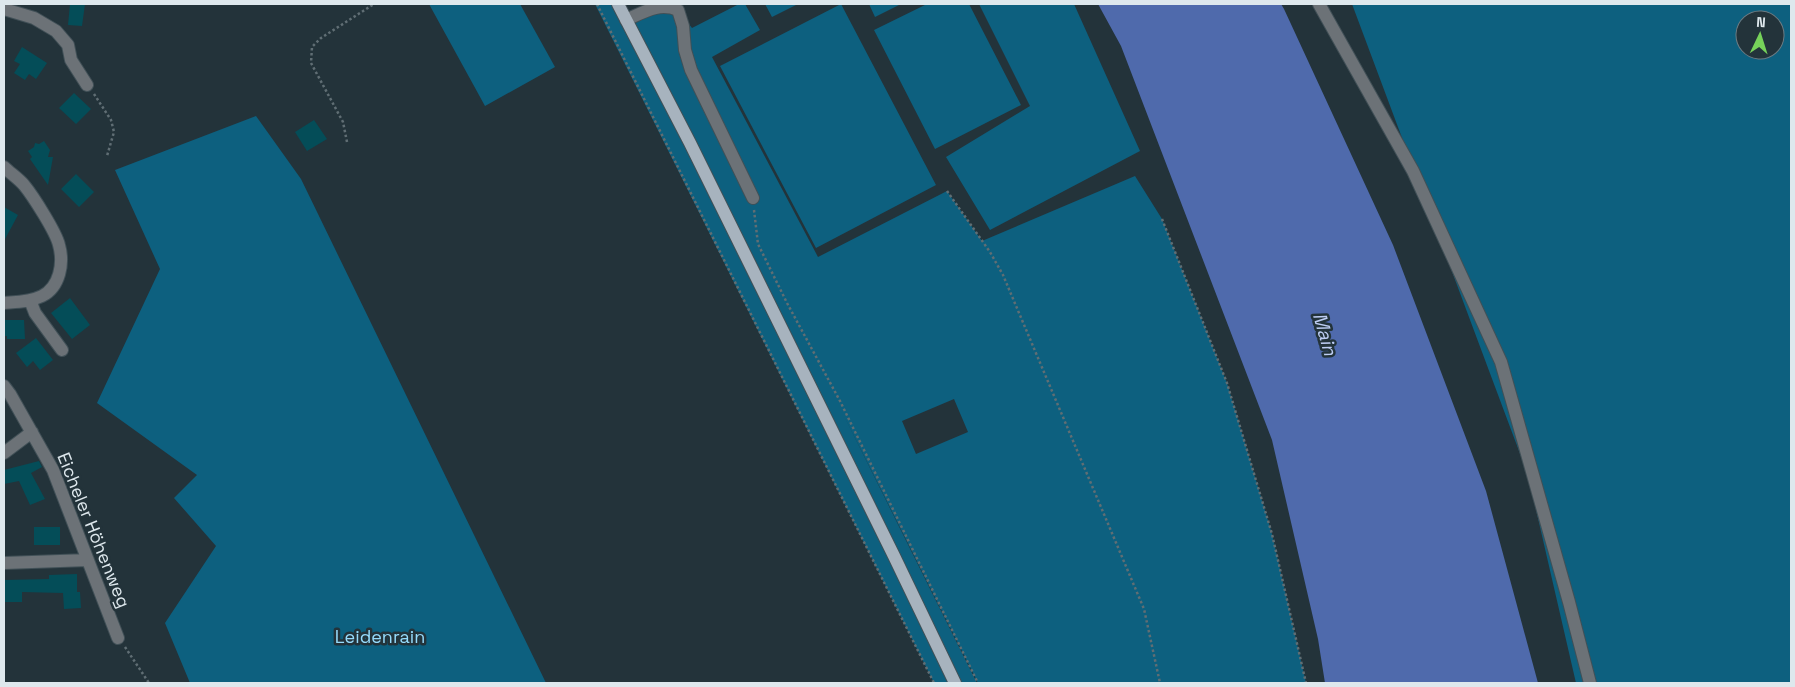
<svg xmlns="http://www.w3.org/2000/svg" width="1795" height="687" font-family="'Space Grotesk',sans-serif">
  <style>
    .green { fill: #0d607f; fill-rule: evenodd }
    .water { fill: #4f6aac }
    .building { fill: #044d58 }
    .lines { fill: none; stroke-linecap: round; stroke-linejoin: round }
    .minor-casing { stroke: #415057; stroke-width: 14 }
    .major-casing { stroke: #415057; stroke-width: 14 }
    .path { stroke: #606e74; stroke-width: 2.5; stroke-dasharray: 2.5 2.5; stroke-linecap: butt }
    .minor { stroke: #6c7277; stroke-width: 12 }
    .major { stroke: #a7b3be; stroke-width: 12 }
    .labels { text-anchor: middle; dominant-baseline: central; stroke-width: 5; stroke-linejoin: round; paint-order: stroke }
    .street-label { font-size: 18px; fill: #dee8ed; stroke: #23333a }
    .park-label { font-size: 18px; fill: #95dbfc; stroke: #23333a }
    .water-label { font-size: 19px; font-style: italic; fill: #bdcdf3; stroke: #23333a }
  </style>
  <rect width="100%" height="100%" fill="#23333a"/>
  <path class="green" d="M 429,4 L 520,4 L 555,67 L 485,106 Z
    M 595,4 L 618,4 L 627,20 L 678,10 L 692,28 L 739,4 L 745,4 L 760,30 L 712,57 L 818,257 L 947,191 L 982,241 L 1135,176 L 1162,219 L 1227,383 L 1272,534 L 1306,683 L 978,683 L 845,418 L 977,683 L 934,683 ZM 954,399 L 968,432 L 916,454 L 902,421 Z
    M 765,4 L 798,4 L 772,17 Z
    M 841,4 L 936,185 L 816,248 L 720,66 Z
    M 869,4 L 901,4 L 875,17 Z
    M 927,4 L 969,4 L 1021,105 L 935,149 L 874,30 Z
    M 979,4 L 1074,4 L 1140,151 L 990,230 L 946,157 L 1030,106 Z
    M 1352,4 L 1791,4 L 1791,683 L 1576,683 L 1528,475 ZM 1745,20 L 1775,20 L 1775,50 L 1745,50 Z
    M 256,116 L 301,179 L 546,683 L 190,683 L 165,623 L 216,546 L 174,498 L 197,475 L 97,403 L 160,269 L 115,170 Z"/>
  <path class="water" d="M 1098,4 L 1281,4 L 1284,9 L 1393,245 L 1486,491 L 1538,683 L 1325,683 L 1318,639 L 1272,440 L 1121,46 Z"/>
  <path class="building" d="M 70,4 L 85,4 L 82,26 L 68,25 Z
    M 22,47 L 47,63 L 36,79 L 29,74 L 25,80 L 14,73 L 20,64 L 14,61 Z
    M 74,93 L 91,109 L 76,124 L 59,108 Z
    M 314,120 L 327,139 L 307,151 L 295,132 Z
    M 44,141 L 50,150 L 48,157 L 53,157 L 48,185 L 30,159 L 32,157 L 28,151 L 34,147 L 35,143 L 39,144 Z
    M 76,174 L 94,192 L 79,207 L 61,189 Z
    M 4,207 L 18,215 L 4,241 Z
    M 70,298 L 90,325 L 72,339 L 51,313 Z
    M 4,320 L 24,320 L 25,339 L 7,339 L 7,336 L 4,336 Z
    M 36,338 L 53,360 L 40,370 L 33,361 L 27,367 L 16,353 Z
    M 39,461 L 42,467 L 31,473 L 45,499 L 30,505 L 19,481 L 4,484 L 4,470 Z
    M 34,527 L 60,527 L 60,545 L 34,545 Z
    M 77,574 L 77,592 L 80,592 L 81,608 L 64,609 L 63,593 L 22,592 L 22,602 L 4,602 L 4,580 L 49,579 L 49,575 Z"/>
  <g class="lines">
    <g class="minor-casing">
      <path id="minor" d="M 1319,4 L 1413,171 L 1501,362 L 1569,602 L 1590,683
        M 4,9 L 34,18 L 56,31 L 68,45 L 71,60 L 87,85
        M 626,20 C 644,12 659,2 678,10 L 683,26 L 685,50 L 691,70 L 753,198
        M 4,167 C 10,173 18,178 24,185 C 33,196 56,232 59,245 C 64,263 60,287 42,296 C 30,302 16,302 4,303
        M 30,300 L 35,313 L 62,350
        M 4,386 L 10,394 L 53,470 L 118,638
        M 4,453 L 32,432
        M 4,563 L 88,560"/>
    </g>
    <g class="major-casing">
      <path id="major" d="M 618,4 L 690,143 L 894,556 L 955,683"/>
    </g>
    <path class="path" d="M 597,4 L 934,683
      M 94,94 L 111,120 L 114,132 L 107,156
      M 347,142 L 343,122 L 311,63 L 312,47 L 321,38 L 374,4
      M 947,191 L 990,252 L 1003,275 L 1144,609 L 1160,683
      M 754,210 L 758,244 L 787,303 L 840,401 L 978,683
      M 1162,219 L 1227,383 L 1272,534 L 1306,683
      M 125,647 L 149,683"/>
    <use href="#minor" class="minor"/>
    <use href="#major" class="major"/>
  </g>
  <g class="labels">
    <g class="street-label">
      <text transform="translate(94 530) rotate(68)">Eicheler Höhenweg</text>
    </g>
    <g class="park-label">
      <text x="380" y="636">Leidenrain</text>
    </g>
    <g class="water-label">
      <text transform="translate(1325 334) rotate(74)">Main</text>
    </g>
  </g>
  <rect width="1795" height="687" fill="none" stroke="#dee8ed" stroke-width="10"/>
  <g transform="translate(1760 35) rotate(4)"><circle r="24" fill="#23333a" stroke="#6e7b82"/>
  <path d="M0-4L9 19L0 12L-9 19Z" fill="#76d25a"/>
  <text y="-8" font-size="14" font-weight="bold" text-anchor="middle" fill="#dee8ed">N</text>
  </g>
</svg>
